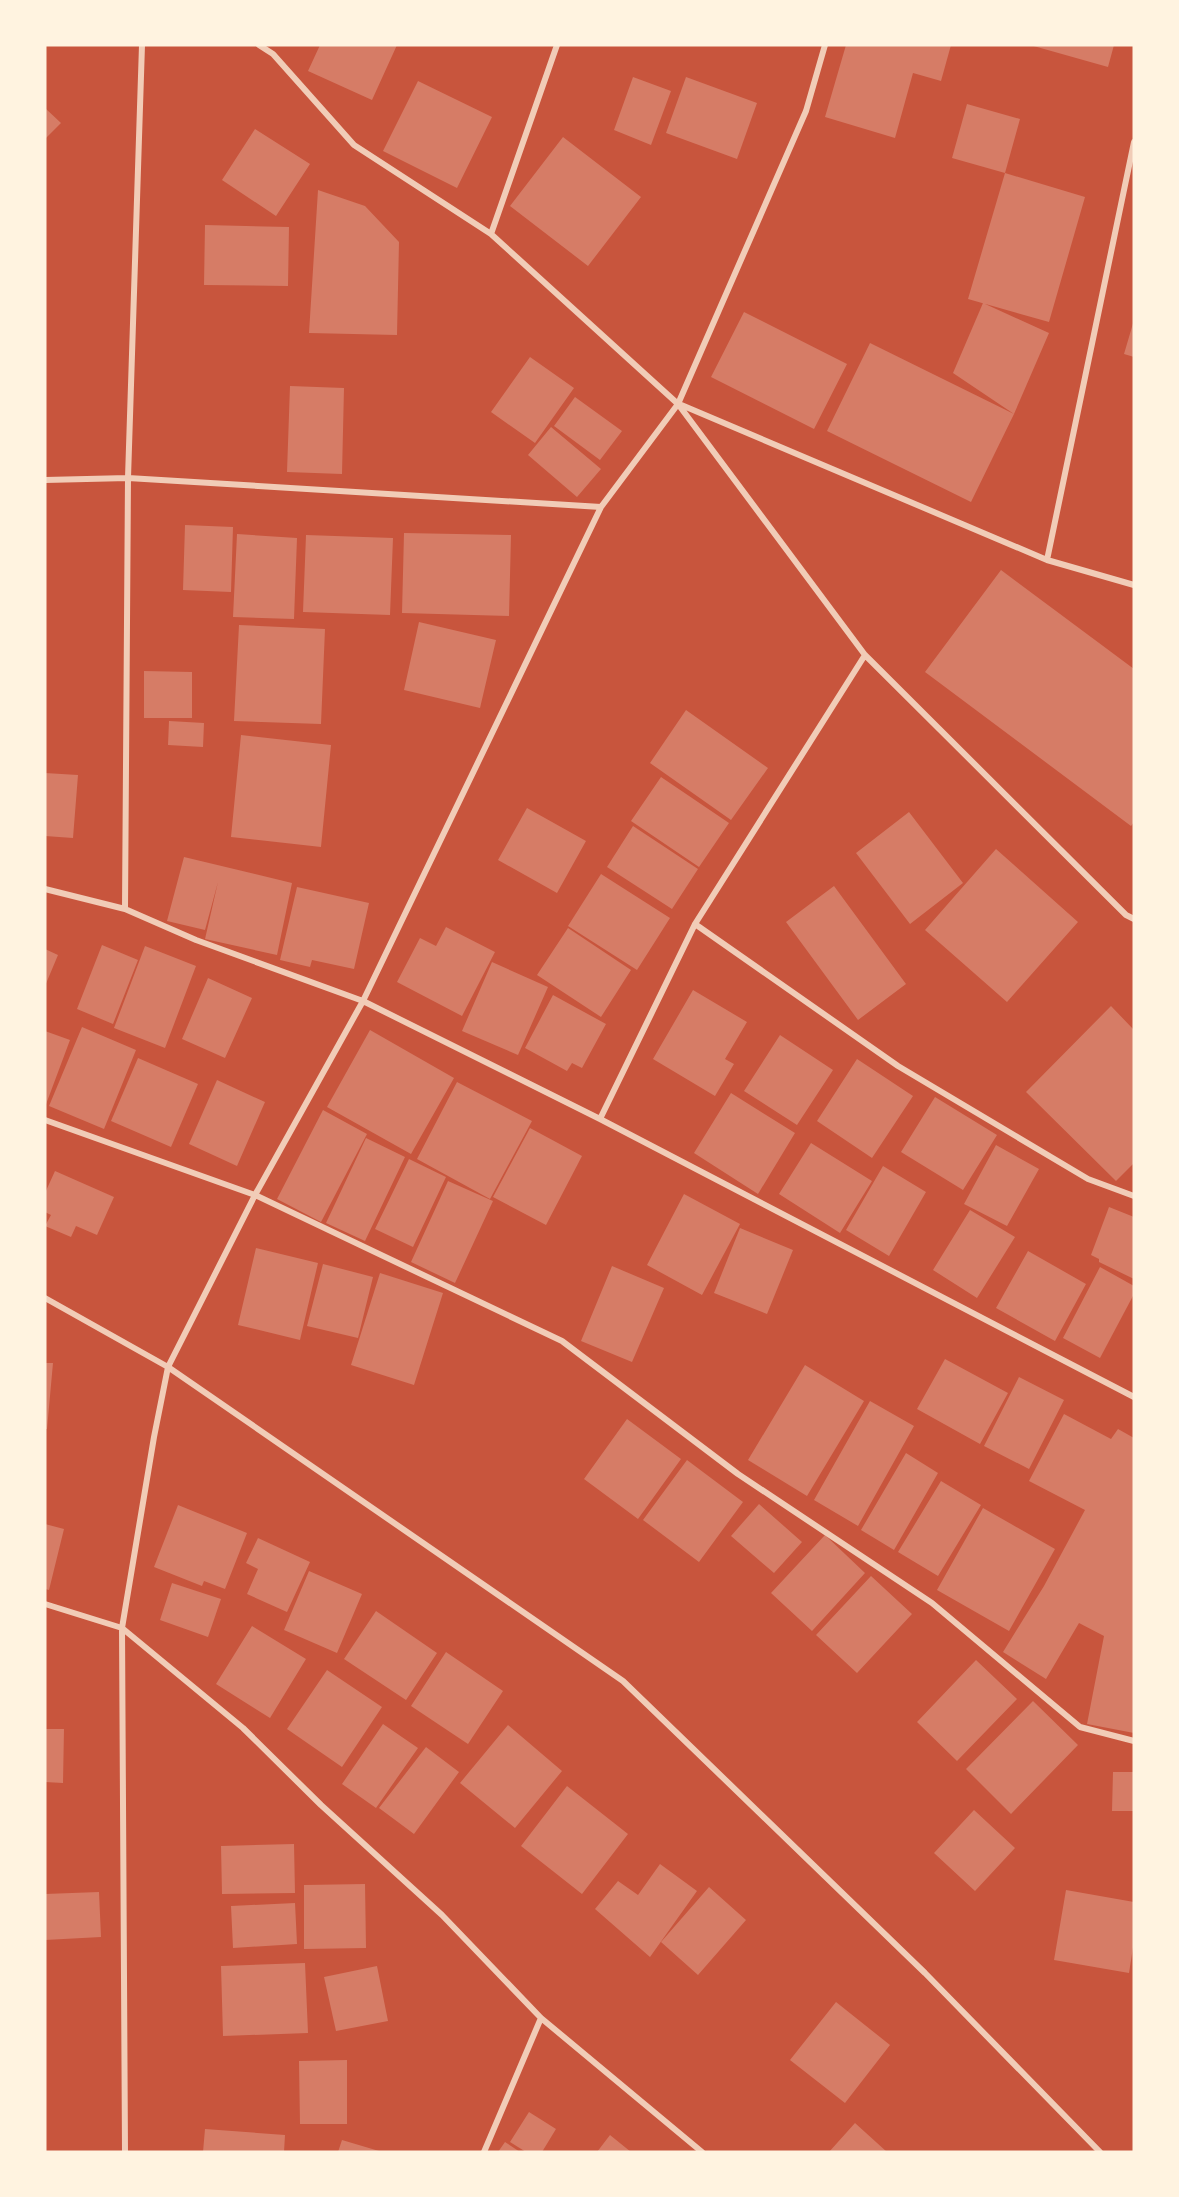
<svg xmlns="http://www.w3.org/2000/svg" width="1179" height="2197" font-family="Jost,sans-serif">
  <style>
    .building { fill: #d67c66 }
    .lines { fill: none; stroke-linecap: round; stroke-linejoin: round }
    .minor { stroke: #f1ccb7; stroke-width: 6 }
  </style>
  <rect width="100%" height="100%" fill="#c8553d"/>
  <path class="building" d="M 320,45 L 397,45 L 372,100 L 308,71 Z
    M 846,45 L 951,45 L 941,81 L 913,73 L 895,138 L 825,117 Z
    M 1030,45 L 1114,45 L 1108,67 Z
    M 633,77 L 671,91 L 651,145 L 614,130 Z
    M 686,77 L 757,103 L 737,159 L 666,133 Z
    M 418,81 L 492,117 L 457,188 L 383,151 Z
    M 967,104 L 1020,119 L 1005,173 L 952,158 Z
    M 45,108 L 61,123 L 45,139 Z
    M 255,129 L 310,164 L 276,216 L 222,180 Z
    M 563,137 L 641,197 L 588,266 L 510,206 Z
    M 1005,173 L 1085,197 L 1049,322 L 968,299 Z
    M 318,190 L 365,206 L 399,242 L 397,335 L 309,333 Z
    M 205,225 L 289,227 L 288,286 L 204,285 Z
    M 983,303 L 1049,333 L 1014,414 L 953,373 Z
    M 744,312 L 847,364 L 814,429 L 711,377 Z
    M 1134,320 L 1134,357 L 1124,354 Z
    M 870,343 L 1014,414 L 971,502 L 827,431 Z
    M 530,357 L 574,388 L 535,443 L 491,412 Z
    M 290,386 L 344,388 L 342,474 L 287,472 Z
    M 575,397 L 622,431 L 600,460 L 554,426 Z
    M 551,427 L 601,469 L 577,497 L 528,455 Z
    M 185,525 L 233,527 L 231,592 L 183,590 Z
    M 404,533 L 511,535 L 509,616 L 402,613 Z
    M 237,534 L 297,538 L 294,619 L 233,617 Z
    M 306,535 L 393,538 L 390,615 L 303,612 Z
    M 1001,570 L 1134,669 L 1134,822 L 1131,826 L 925,672 Z
    M 419,622 L 496,640 L 480,708 L 404,690 Z
    M 239,625 L 325,629 L 321,724 L 234,721 Z
    M 144,671 L 192,672 L 192,718 L 144,718 Z
    M 686,710 L 768,768 L 731,820 L 650,763 Z
    M 169,721 L 204,723 L 203,747 L 168,745 Z
    M 241,735 L 331,745 L 321,847 L 231,837 Z
    M 45,773 L 78,775 L 73,838 L 45,836 Z
    M 661,777 L 729,823 L 699,867 L 631,821 Z
    M 527,808 L 586,841 L 557,893 L 498,860 Z
    M 909,812 L 963,883 L 910,924 L 856,853 Z
    M 633,826 L 698,869 L 672,909 L 607,867 Z
    M 996,849 L 1078,922 L 1007,1002 L 925,930 Z
    M 184,857 L 292,883 L 277,955 L 205,939 L 218,882 L 205,930 L 167,921 Z
    M 601,874 L 670,918 L 637,970 L 568,926 Z
    M 834,886 L 906,984 L 858,1020 L 786,922 Z
    M 297,887 L 369,903 L 354,969 L 312,960 L 310,967 L 280,960 Z
    M 446,927 L 495,952 L 462,1016 L 397,982 L 420,938 L 436,946 Z
    M 568,928 L 631,970 L 601,1017 L 537,975 Z
    M 102,945 L 138,960 L 113,1024 L 77,1009 Z
    M 145,946 L 196,966 L 165,1048 L 114,1028 Z
    M 45,949 L 58,955 L 45,986 Z
    M 492,962 L 548,987 L 518,1055 L 462,1031 Z
    M 208,978 L 252,998 L 225,1058 L 182,1039 Z
    M 693,990 L 747,1022 L 725,1059 L 734,1064 L 715,1096 L 653,1059 Z
    M 553,995 L 606,1024 L 582,1068 L 572,1063 L 567,1071 L 525,1048 Z
    M 1111,1006 L 1134,1030 L 1134,1163 L 1116,1181 L 1026,1092 Z
    M 82,1027 L 136,1050 L 104,1129 L 49,1106 Z
    M 370,1030 L 454,1078 L 411,1154 L 327,1107 Z
    M 45,1031 L 70,1040 L 45,1107 Z
    M 780,1035 L 833,1070 L 797,1125 L 744,1091 Z
    M 138,1058 L 198,1084 L 171,1147 L 111,1121 Z
    M 857,1059 L 913,1096 L 872,1158 L 817,1121 Z
    M 217,1080 L 265,1102 L 237,1166 L 189,1144 Z
    M 457,1082 L 532,1121 L 490,1199 L 417,1159 Z
    M 731,1093 L 795,1133 L 758,1194 L 694,1153 Z
    M 935,1097 L 997,1135 L 963,1190 L 901,1152 Z
    M 323,1110 L 367,1134 L 321,1222 L 277,1199 Z
    M 530,1128 L 582,1156 L 546,1225 L 493,1197 Z
    M 366,1138 L 405,1157 L 365,1241 L 326,1223 Z
    M 811,1143 L 872,1181 L 840,1233 L 779,1194 Z
    M 996,1145 L 1039,1169 L 1007,1226 L 964,1204 Z
    M 409,1159 L 446,1177 L 413,1247 L 375,1229 Z
    M 883,1166 L 926,1192 L 889,1256 L 846,1230 Z
    M 55,1171 L 114,1197 L 97,1235 L 76,1226 L 71,1237 L 45,1226 L 51,1215 L 45,1212 L 45,1193 Z
    M 448,1181 L 493,1201 L 455,1283 L 411,1262 Z
    M 684,1194 L 740,1224 L 702,1295 L 647,1265 Z
    M 1109,1207 L 1134,1217 L 1134,1279 L 1099,1262 L 1099,1259 L 1091,1255 Z
    M 970,1210 L 1015,1237 L 977,1298 L 933,1270 Z
    M 740,1228 L 793,1250 L 767,1314 L 714,1293 Z
    M 256,1248 L 318,1263 L 300,1340 L 238,1325 Z
    M 1028,1251 L 1086,1284 L 1055,1341 L 996,1308 Z
    M 323,1264 L 373,1277 L 358,1338 L 307,1326 Z
    M 612,1266 L 664,1288 L 632,1362 L 581,1341 Z
    M 1100,1267 L 1134,1286 L 1134,1294 L 1100,1358 L 1063,1338 Z
    M 380,1273 L 443,1293 L 414,1385 L 351,1365 Z
    M 945,1359 L 1008,1393 L 980,1444 L 917,1409 Z
    M 45,1363 L 53,1363 L 47,1429 L 45,1429 Z
    M 805,1365 L 864,1401 L 807,1496 L 748,1460 Z
    M 1019,1377 L 1064,1400 L 1029,1469 L 984,1446 Z
    M 870,1401 L 914,1426 L 858,1526 L 814,1500 Z
    M 1064,1414 L 1111,1439 L 1118,1429 L 1134,1438 L 1134,1733 L 1087,1724 L 1104,1636 L 1079,1623 L 1046,1679 L 1003,1652 L 1044,1586 L 1085,1510 L 1029,1481 Z
    M 627,1419 L 681,1459 L 638,1519 L 584,1479 Z
    M 906,1453 L 938,1473 L 894,1550 L 861,1530 Z
    M 687,1460 L 743,1502 L 699,1562 L 643,1520 Z
    M 941,1481 L 981,1505 L 938,1576 L 898,1552 Z
    M 759,1504 L 802,1542 L 774,1573 L 731,1536 Z
    M 178,1505 L 247,1533 L 225,1589 L 204,1581 L 202,1586 L 154,1567 Z
    M 983,1508 L 1055,1549 L 1009,1631 L 937,1590 Z
    M 45,1524 L 64,1529 L 49,1590 L 45,1589 Z
    M 825,1535 L 865,1573 L 812,1631 L 771,1593 Z
    M 258,1538 L 310,1562 L 287,1612 L 247,1594 L 258,1569 L 246,1563 Z
    M 309,1571 L 362,1594 L 337,1653 L 284,1630 Z
    M 871,1576 L 912,1614 L 857,1673 L 816,1635 Z
    M 172,1583 L 221,1599 L 208,1637 L 160,1620 Z
    M 376,1611 L 437,1653 L 406,1700 L 344,1659 Z
    M 252,1626 L 306,1659 L 270,1718 L 216,1684 Z
    M 446,1652 L 503,1691 L 468,1744 L 411,1706 Z
    M 976,1660 L 1017,1699 L 957,1761 L 917,1722 Z
    M 327,1670 L 382,1707 L 342,1767 L 287,1729 Z
    M 1033,1701 L 1078,1745 L 1011,1814 L 966,1769 Z
    M 383,1724 L 418,1748 L 376,1808 L 342,1784 Z
    M 508,1725 L 562,1771 L 515,1828 L 460,1783 Z
    M 45,1729 L 64,1729 L 63,1783 L 45,1782 Z
    M 426,1747 L 459,1772 L 414,1834 L 379,1808 Z
    M 1113,1772 L 1134,1772 L 1134,1811 L 1112,1811 Z
    M 567,1786 L 628,1834 L 582,1894 L 521,1846 Z
    M 974,1810 L 1015,1848 L 975,1891 L 934,1853 Z
    M 294,1844 L 295,1893 L 222,1894 L 221,1846 Z
    M 660,1864 L 697,1891 L 650,1957 L 595,1909 L 618,1881 L 638,1895 Z
    M 365,1884 L 366,1948 L 304,1949 L 304,1885 Z
    M 709,1887 L 746,1920 L 698,1975 L 661,1942 Z
    M 1066,1890 L 1134,1902 L 1134,1941 L 1129,1973 L 1054,1960 Z
    M 99,1892 L 101,1937 L 45,1940 L 45,1894 Z
    M 295,1903 L 297,1944 L 233,1948 L 231,1906 Z
    M 305,1963 L 308,2033 L 223,2036 L 221,1966 Z
    M 377,1966 L 388,2021 L 336,2031 L 324,1977 Z
    M 836,2002 L 890,2045 L 845,2103 L 790,2060 Z
    M 347,2060 L 347,2124 L 300,2124 L 299,2061 Z
    M 529,2112 L 556,2129 L 542,2152 L 526,2152 L 510,2142 Z
    M 855,2123 L 887,2152 L 829,2152 Z
    M 205,2129 L 285,2135 L 284,2152 L 203,2152 Z
    M 610,2135 L 631,2152 L 597,2152 Z
    M 342,2140 L 379,2151 L 379,2152 L 338,2152 Z
    M 505,2142 L 520,2152 L 498,2152 Z"/>
  <g class="lines">
    <path class="minor" d="M 259,45 L 273,54 L 354,145 L 491,234 L 678,404 L 865,655 L 1126,915 L 1134,919
      M 491,234 L 557,45
      M 679,404 L 1047,560 L 1134,585
      M 45,480 L 128,478 L 601,507
      M 1047,560 L 1134,142
      M 45,889 L 125,909 L 196,940 L 363,1001 L 600,1119 L 1134,1397
      M 125,909 L 128,478 L 142,45
      M 695,924 L 898,1066 L 1088,1179 L 1134,1196
      M 600,1119 L 695,924 L 865,655
      M 45,1120 L 255,1195 L 562,1341 L 738,1474 L 932,1603 L 1080,1727 L 1134,1741
      M 45,1298 L 168,1367 L 623,1681 L 925,1973 L 1100,2152
      M 45,1604 L 122,1628 L 243,1728 L 321,1805 L 442,1915 L 541,2018 L 702,2152
      M 125,2152 L 122,1628 L 154,1437 L 168,1367 L 255,1195 L 363,1001 L 601,507 L 678,404 L 806,111 L 825,45
      M 484,2152 L 541,2018"/>
  </g>
  <rect width="1179" height="2197" fill="none" stroke="#fff3e0" stroke-width="93"/>
</svg>
